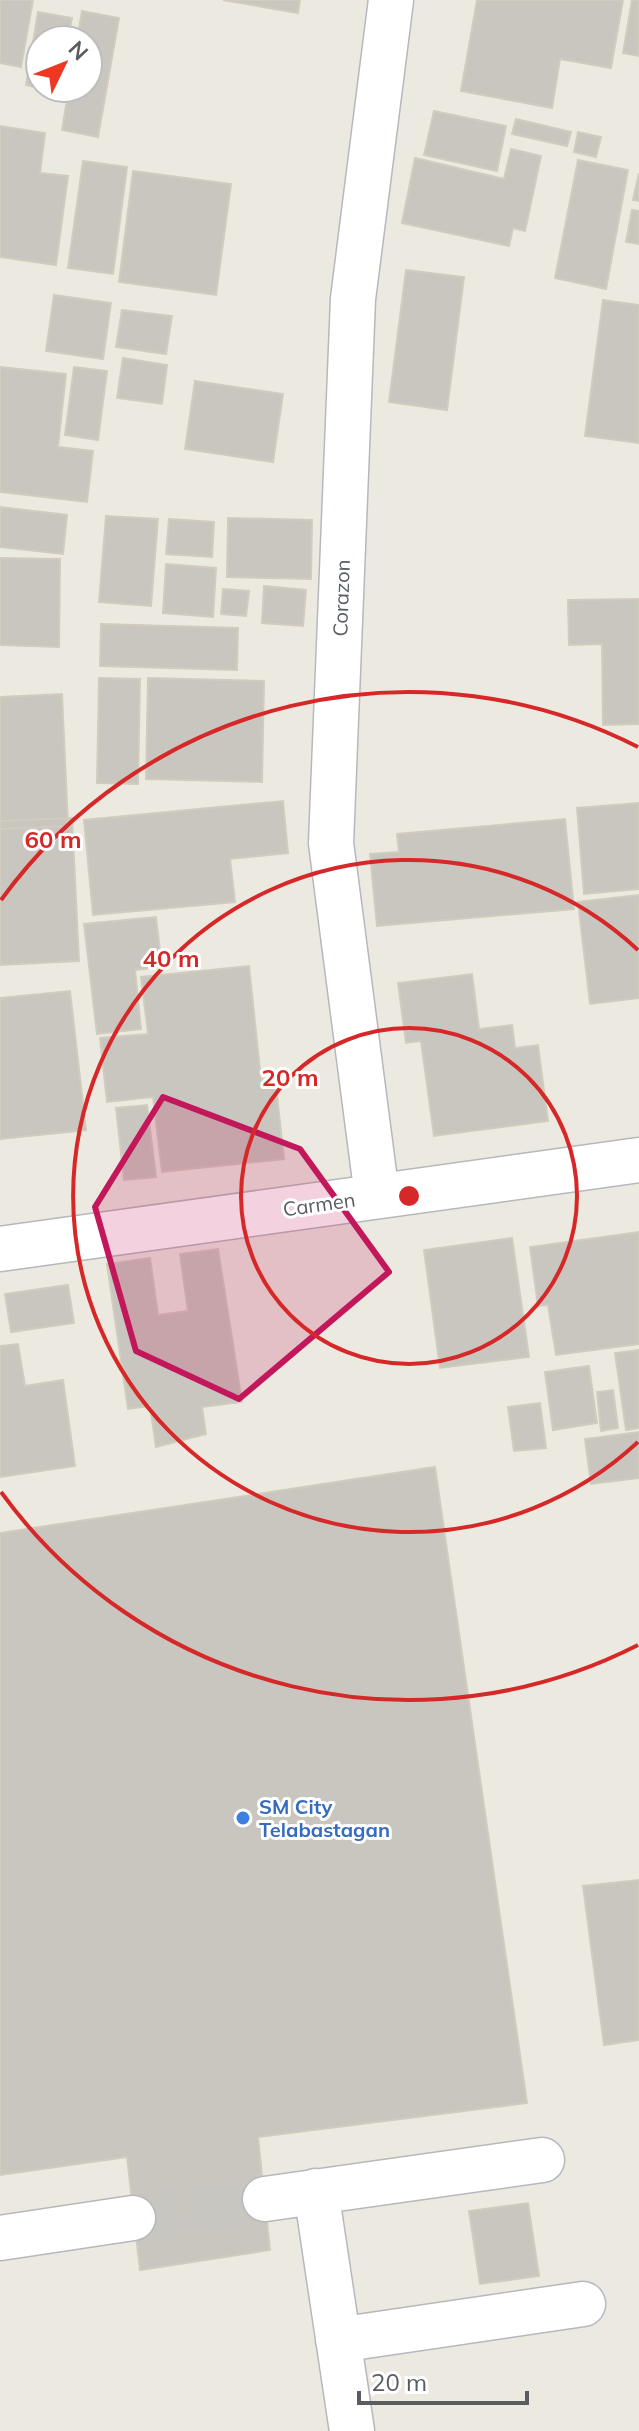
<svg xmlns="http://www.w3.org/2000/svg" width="639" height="2431" font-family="Mulish,sans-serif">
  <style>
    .building { fill: #c9c6bf; stroke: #d1ccbe; stroke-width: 2 }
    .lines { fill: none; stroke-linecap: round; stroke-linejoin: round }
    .minor-tunnel { stroke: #c7c6c0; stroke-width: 44; stroke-dasharray: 44 22; stroke-linecap: butt }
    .minor-casing { stroke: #b6b8bd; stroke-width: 47 }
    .minor { stroke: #fff; stroke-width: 44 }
    .marked { fill: #c2185b; fill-opacity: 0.2; stroke: #c2185b; stroke-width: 6; stroke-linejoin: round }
    .ring { fill: none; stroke: #d62828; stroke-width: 4 }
    .shop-dot { fill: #3f7fe0; stroke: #fff; stroke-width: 3 }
    .labels { text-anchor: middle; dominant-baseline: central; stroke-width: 6; stroke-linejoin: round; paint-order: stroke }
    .street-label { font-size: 20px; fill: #595c61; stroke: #fff }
    .shop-label { font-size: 20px; font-weight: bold; fill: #366cbe; stroke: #fff; text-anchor: start }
    .centre { fill: #d62828; stroke: #fff; stroke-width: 4 }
    .ring-label { font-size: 24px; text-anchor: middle; font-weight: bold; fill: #d62828; stroke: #fff; stroke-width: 6; stroke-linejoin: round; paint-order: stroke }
  </style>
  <rect width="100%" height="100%" fill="#eceae0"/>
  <path class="building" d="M 0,0 L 33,0 L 21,67 L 0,63 Z
    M 223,0 L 300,0 L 298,13 Z
    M 477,0 L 623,0 L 611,68 L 560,59 L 552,108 L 461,91 Z
    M 632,0 L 639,0 L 639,56 L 623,53 Z
    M 82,11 L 119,18 L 98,137 L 62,130 L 69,88 L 88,88 L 88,40 L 77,40 Z
    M 38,12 L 72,18 L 68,40 L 40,40 L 40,88 L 26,85 Z
    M 434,111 L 506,126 L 497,171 L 424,155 Z
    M 516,119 L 571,132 L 567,146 L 512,134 Z
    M 0,126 L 45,133 L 40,173 L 68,176 L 56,265 L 0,257 Z
    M 578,132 L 601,137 L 596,157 L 574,152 Z
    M 511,149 L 541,156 L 525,231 L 513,228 L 509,246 L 402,223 L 415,158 L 504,179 Z
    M 578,160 L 628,170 L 606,289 L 555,278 Z
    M 83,161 L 127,167 L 113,274 L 68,268 Z
    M 133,171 L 231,184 L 216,295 L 119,282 Z
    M 639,173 L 639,201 L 633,200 Z
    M 632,210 L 639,211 L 639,244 L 626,242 Z
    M 406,270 L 464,277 L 447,410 L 389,402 Z
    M 54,295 L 111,303 L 103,359 L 46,351 Z
    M 603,300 L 639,305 L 639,443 L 585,436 Z
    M 122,310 L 172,316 L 166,354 L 116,347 Z
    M 123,358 L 167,365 L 162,404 L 117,398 Z
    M 0,367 L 66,374 L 58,447 L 93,451 L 87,502 L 0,492 Z
    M 74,367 L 107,371 L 98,440 L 65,435 Z
    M 195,381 L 283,394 L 273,462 L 185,449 Z
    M 0,507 L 67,515 L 63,554 L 0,547 Z
    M 106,516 L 158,519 L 151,606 L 99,602 Z
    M 228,518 L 312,520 L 311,579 L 227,577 Z
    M 169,519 L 214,522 L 212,557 L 166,554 Z
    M 0,558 L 60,559 L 59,647 L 0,645 Z
    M 166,564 L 216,568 L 213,617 L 163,613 Z
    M 264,586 L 306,590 L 303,626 L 262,623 Z
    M 223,589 L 249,591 L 246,616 L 221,614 Z
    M 639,599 L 639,724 L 603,725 L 602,644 L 569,645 L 568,600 Z
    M 101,624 L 238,628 L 237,670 L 100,666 Z
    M 99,678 L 140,679 L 138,784 L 97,783 Z
    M 148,678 L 264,681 L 262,782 L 146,779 Z
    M 62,694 L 68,826 L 0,829 L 0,697 Z
    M 283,801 L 288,853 L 230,859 L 235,902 L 93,915 L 84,820 Z
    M 639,803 L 639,889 L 584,894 L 577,808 Z
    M 72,818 L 79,961 L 0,965 L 0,821 Z
    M 565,819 L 574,909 L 377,926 L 370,854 L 399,852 L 397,834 Z
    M 639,895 L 639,998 L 590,1004 L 578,902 Z
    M 156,917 L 162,967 L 135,970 L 141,1029 L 97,1034 L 84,924 Z
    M 249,966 L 261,1079 L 275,1077 L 284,1159 L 162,1172 L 153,1097 L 107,1102 L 100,1038 L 148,1034 L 141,977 Z
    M 472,974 L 479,1029 L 512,1025 L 515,1048 L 538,1045 L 548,1121 L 434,1136 L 421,1041 L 406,1043 L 398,983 Z
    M 70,991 L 86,1130 L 0,1139 L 0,998 Z
    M 147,1105 L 156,1177 L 124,1180 L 116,1108 Z
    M 639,1232 L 639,1344 L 556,1355 L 548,1305 L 538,1306 L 530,1247 Z
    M 512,1238 L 529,1357 L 440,1368 L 424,1250 Z
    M 218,1249 L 242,1402 L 202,1407 L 206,1434 L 156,1447 L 150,1406 L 128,1409 L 107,1264 L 150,1258 L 158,1315 L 188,1311 L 180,1254 Z
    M 68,1285 L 74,1323 L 11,1332 L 5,1294 Z
    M 18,1344 L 25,1386 L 63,1380 L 75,1466 L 0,1477 L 0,1346 Z
    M 639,1350 L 639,1428 L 626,1430 L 615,1353 Z
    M 589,1366 L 597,1423 L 553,1430 L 545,1372 Z
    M 613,1390 L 618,1428 L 601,1431 L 597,1392 Z
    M 540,1403 L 546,1448 L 514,1451 L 508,1407 Z
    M 639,1432 L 639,1478 L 591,1484 L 585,1439 Z
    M 435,1467 L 527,2103 L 258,2137 L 270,2250 L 140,2270 L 127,2157 L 0,2175 L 0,1533 Z
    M 639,1880 L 639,2040 L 604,2045 L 583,1886 Z
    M 528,2203 L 539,2276 L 480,2284 L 469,2211 Z"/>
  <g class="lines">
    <path class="minor-tunnel" d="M 133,2218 L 265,2199"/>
    <g class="minor-casing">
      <path id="minor" d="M 377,1196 L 331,843 L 353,299 L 391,0
        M 0,1249 L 639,1160
        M 316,2191 L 352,2431
        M 265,2199 L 542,2160
        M 0,2238 L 133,2218
        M 338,2340 L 583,2304"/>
    </g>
    <use href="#minor" class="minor"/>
  </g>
  <path class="marked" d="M 163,1097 L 300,1149 L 389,1272 L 239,1399 L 136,1351 L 95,1207 Z"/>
  <g class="ring">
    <circle cx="409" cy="1196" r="168"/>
    <path d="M638 1442A336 336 0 1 1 638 950"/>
    <path d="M638 1645A504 504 0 0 1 1 1492M1 900A504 504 0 0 1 638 747"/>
  </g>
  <circle class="shop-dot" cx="243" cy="1818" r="8"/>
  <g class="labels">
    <g class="street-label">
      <text transform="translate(341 598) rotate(-88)">Corazon</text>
      <text transform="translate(319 1204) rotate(-8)">Carmen</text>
    </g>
    <g class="shop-label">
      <text x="259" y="1806">SM City<tspan x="259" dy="23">Telabastagan</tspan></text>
    </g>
  </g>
  <circle cx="409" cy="1196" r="12" class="centre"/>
  <g class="ring-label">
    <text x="53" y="848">60 m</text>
    <text x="171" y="967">40 m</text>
    <text x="290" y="1086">20 m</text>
  </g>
  <g transform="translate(64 64) rotate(47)"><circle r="38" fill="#ffffff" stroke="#bdbec0" stroke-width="2"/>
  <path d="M0-6L14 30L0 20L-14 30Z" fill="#ee3824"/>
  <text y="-12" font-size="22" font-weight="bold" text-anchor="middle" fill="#595c61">N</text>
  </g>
  <path d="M359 2391v12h168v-12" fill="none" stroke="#595c61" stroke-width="4"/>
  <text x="371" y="2391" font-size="24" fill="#595c61" stroke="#ffffff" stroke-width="6" paint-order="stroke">20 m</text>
</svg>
